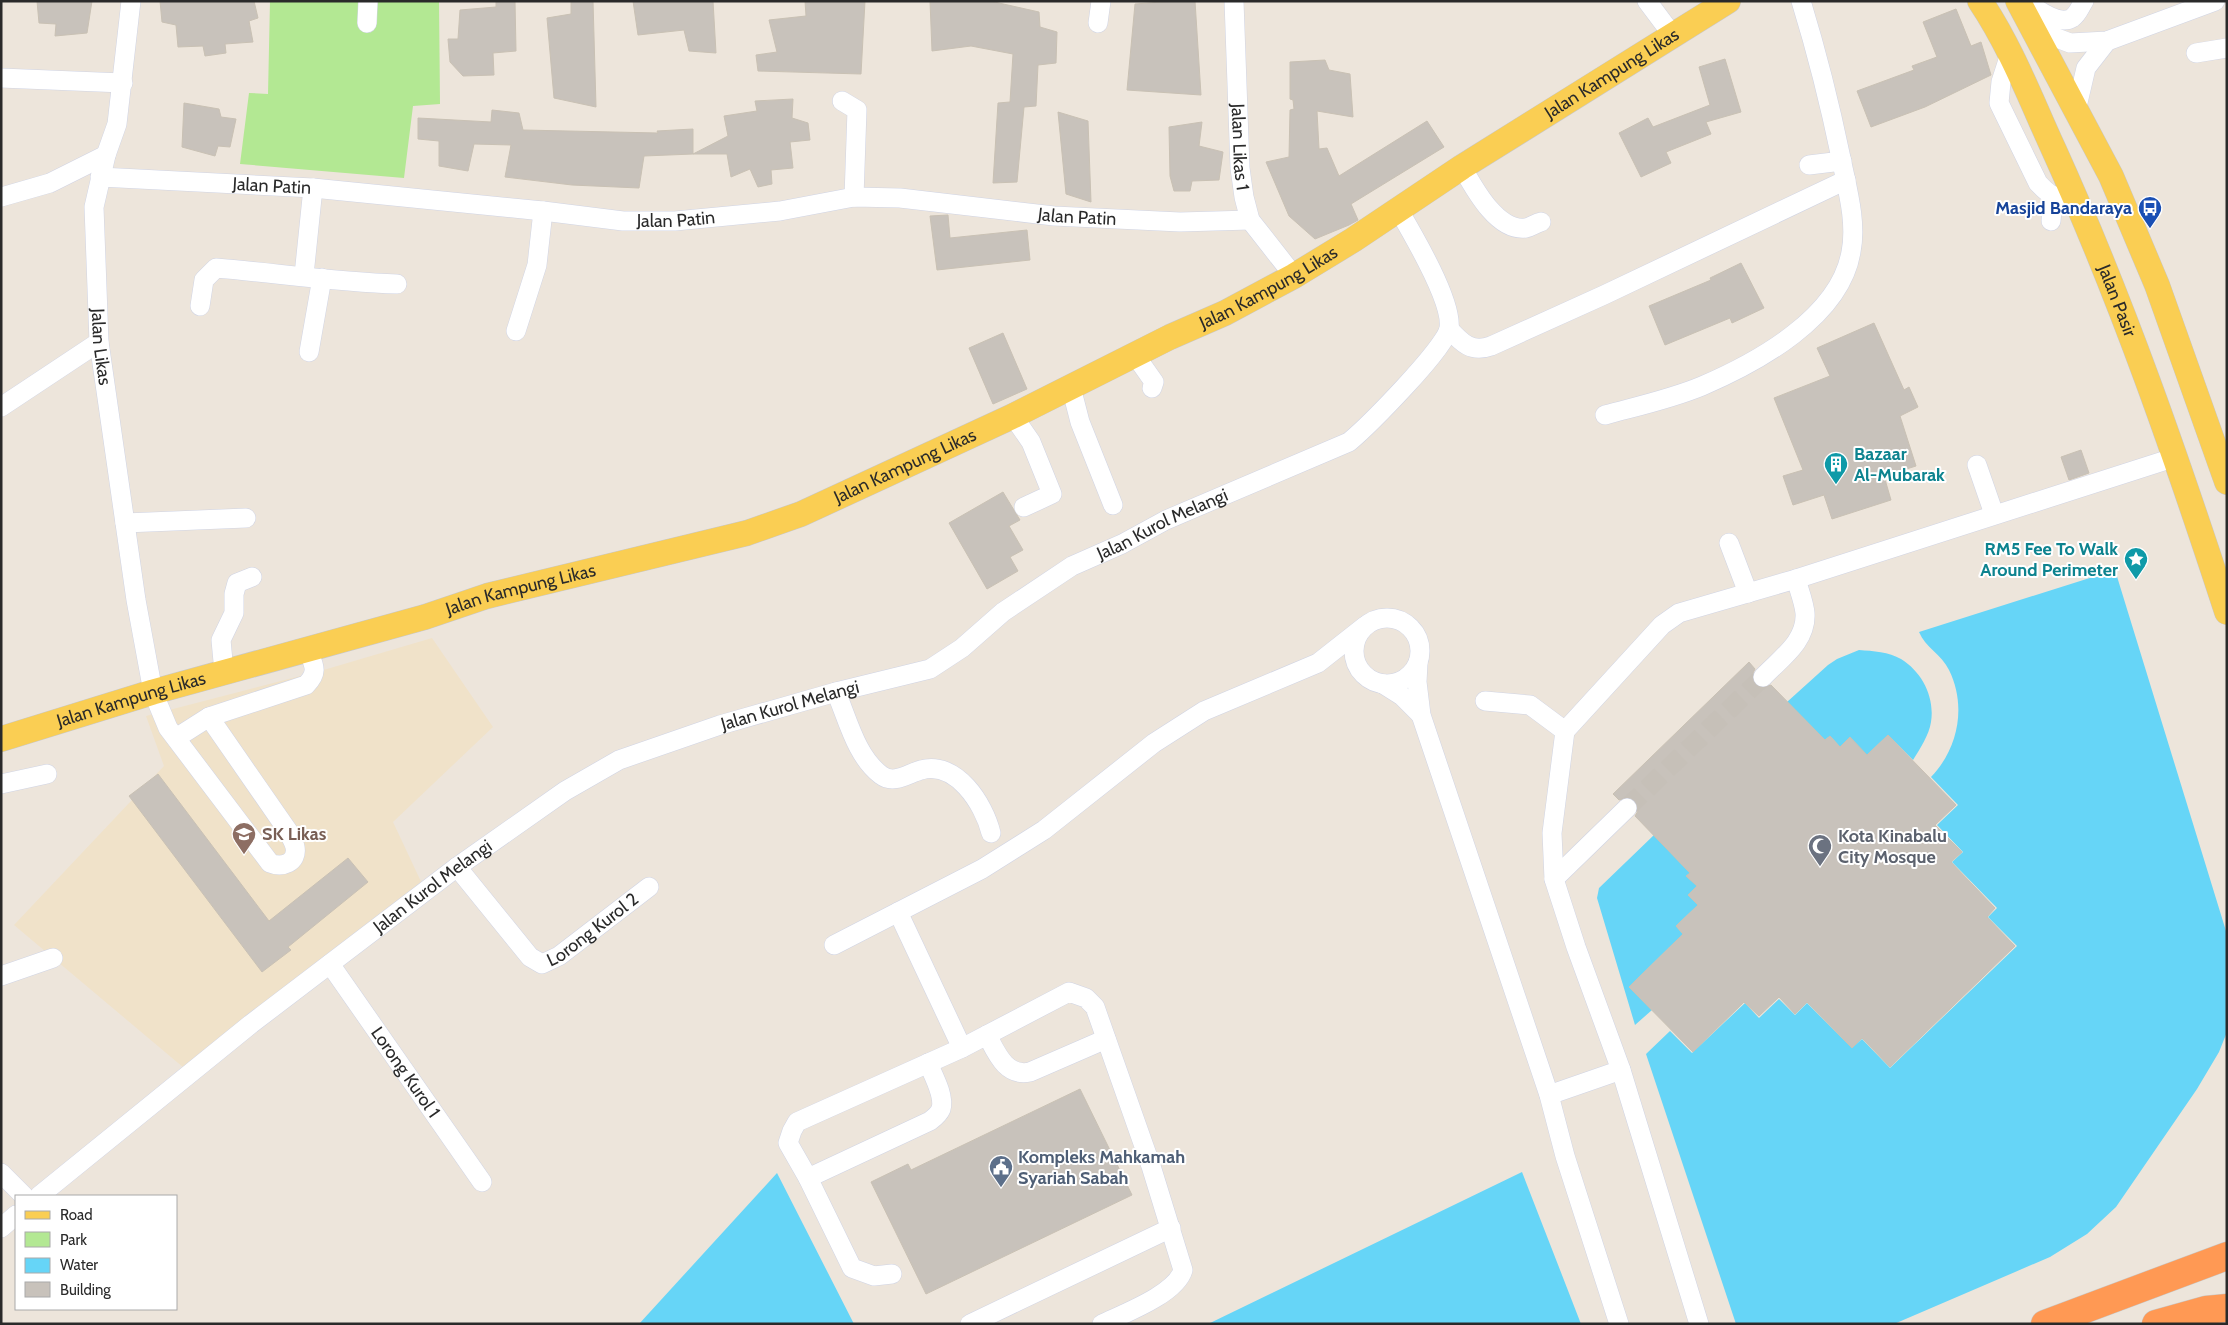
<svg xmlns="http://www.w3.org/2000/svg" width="2228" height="1325" font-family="Cabin,sans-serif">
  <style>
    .education { fill: #f0e2c9 }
    .green { fill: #b3e893 }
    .water { fill: #66d5f7 }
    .building { fill: #c8c2bb; stroke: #c9c1b4 }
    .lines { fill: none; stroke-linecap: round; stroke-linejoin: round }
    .minor-tunnel { stroke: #c6c0b8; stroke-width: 19; stroke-dasharray: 19 9; stroke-linecap: butt }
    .minor-casing { stroke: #d0d4e4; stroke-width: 20 }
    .major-casing { stroke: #c8c8c8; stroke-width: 26 }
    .highway-casing { stroke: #c8c8c8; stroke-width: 29 }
    .minor { stroke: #fff; stroke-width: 19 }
    .major { stroke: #face53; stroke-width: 25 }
    .highway { stroke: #ff9954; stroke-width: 28 }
    .labels { text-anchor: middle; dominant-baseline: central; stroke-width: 4; stroke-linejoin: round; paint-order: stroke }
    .street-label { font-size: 18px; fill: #2a2a2a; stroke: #fff }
    .transit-label { font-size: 18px; font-weight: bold; fill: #164399; stroke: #fff; text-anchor: end }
    .culture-label { font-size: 18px; font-weight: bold; fill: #0d838f; stroke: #fff; text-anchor: start }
    .education-label { font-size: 18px; font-weight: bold; fill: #785e54; stroke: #fff; text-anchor: start }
    .worship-label { font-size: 18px; font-weight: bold; fill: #5b616d; stroke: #fff; text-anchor: start }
    .service-label { font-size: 18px; font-weight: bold; fill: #4e5e75; stroke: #fff; text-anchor: start }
  </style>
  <rect width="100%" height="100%" fill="#ede5db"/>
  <path class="education" d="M 432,638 L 493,727 L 393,822 L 424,888 L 184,1068 L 14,925 L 164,766 L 146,716 L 327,669 Z"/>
  <path class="green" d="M 270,1 L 439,1 L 440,104 L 413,106 L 404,178 L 240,164 L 249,93 L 268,94 Z"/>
  <path class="water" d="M 2115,570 L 2226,931 L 2227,1032 L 2219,1052 L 2197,1089 L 2116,1207 L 2087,1234 L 2050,1257 L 1894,1324 L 1736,1324 L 1646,1054 L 1670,1031 L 1692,1053 L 1745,1003 L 1759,1018 L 1779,999 L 1795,1015 L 1807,1003 L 1852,1048 L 1862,1039 L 1890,1068 L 2017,946 L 1988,917 L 1997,908 L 1952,862 L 1963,852 L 1937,825 L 1958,805 L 1931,777 C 1958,749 1967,706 1949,670 C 1942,655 1925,647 1919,632 Z
    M 1859,650 C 1873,651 1889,652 1901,659 C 1922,672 1935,697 1931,722 C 1929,735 1920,749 1913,760 L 1888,735 L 1867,755 L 1840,747 L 1830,736 L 1825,740 L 1787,702 L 1828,665 L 1837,659 Z
    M 1654,835 L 1690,873 L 1687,876 L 1697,886 L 1688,895 L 1698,905 L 1676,926 L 1683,934 L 1629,987 L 1652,1010 L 1635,1025 L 1597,898 L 1599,888 Z
    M 1522,1172 L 1581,1324 L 1208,1324 Z
    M 777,1173 L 854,1324 L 639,1324 Z"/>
  <path class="building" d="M 37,1 L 92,1 L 87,33 L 55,36 L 56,24 L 39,23 Z
    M 160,1 L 254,1 L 258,18 L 249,21 L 253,42 L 225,44 L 226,53 L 205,56 L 203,46 L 178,47 L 176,25 L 162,22 Z
    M 496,1 L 515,1 L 516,51 L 493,53 L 494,75 L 463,76 L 450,62 L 448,39 L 458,39 L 460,10 L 496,7 Z
    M 571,1 L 593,1 L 596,107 L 554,98 L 547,18 L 571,14 Z
    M 633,1 L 713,1 L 716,53 L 689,51 L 684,30 L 638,35 Z
    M 805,1 L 865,1 L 861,74 L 758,71 L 756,55 L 777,52 L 769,20 L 806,16 Z
    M 930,1 L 990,1 L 1039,12 L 1040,27 L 1057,32 L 1056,63 L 1038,65 L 1036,106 L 1024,107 L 1017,182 L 993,183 L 998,103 L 1010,102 L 1013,54 L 971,46 L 932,51 Z
    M 1175,1 L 1195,1 L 1201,95 L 1127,90 L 1135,4 Z
    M 1956,9 L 1971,46 L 1981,42 L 1991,75 L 1925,107 L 1871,127 L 1857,91 L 1914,70 L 1912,66 L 1937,57 L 1923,22 Z
    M 1725,59 L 1741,112 L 1706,122 L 1711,134 L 1666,152 L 1671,163 L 1641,177 L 1619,133 L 1648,118 L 1653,127 L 1710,105 L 1699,67 Z
    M 1325,60 L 1329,70 L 1350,74 L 1353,117 L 1317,111 L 1319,149 L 1327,148 L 1339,176 L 1427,121 L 1444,147 L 1351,204 L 1358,220 L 1349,225 L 1315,239 L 1289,216 L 1266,162 L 1289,157 L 1290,110 L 1294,109 L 1293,100 L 1290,99 L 1290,62 Z
    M 793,99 L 792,118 L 808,123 L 810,140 L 790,142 L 793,168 L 771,170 L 772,184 L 758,187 L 750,169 L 731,177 L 727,154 L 693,154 L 728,136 L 724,116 L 757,111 L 755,101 Z
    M 184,103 L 219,109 L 221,117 L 236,119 L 230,147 L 218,146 L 215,156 L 182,147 Z
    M 492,110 L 519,113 L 523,130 L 658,133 L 657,131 L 693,129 L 693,154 L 644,156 L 639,188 L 572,185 L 505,177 L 511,145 L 474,144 L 468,171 L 439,166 L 439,141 L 418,139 L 418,118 L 491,122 Z
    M 1058,112 L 1088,121 L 1091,202 L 1066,194 Z
    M 1202,122 L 1199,146 L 1223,152 L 1219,180 L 1192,181 L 1190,191 L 1174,191 L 1170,176 L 1169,127 Z
    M 948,215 L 950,238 L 1027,230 L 1030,260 L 937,270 L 930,216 Z
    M 1741,263 L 1764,308 L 1732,323 L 1730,318 L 1665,345 L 1649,306 L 1711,280 L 1710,278 Z
    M 1874,323 L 1904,390 L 1909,387 L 1918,407 L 1900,416 L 1916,466 L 1884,476 L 1891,500 L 1832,519 L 1824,495 L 1793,505 L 1783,476 L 1803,470 L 1774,398 L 1830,376 L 1817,348 Z
    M 1003,333 L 1027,389 L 993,404 L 969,348 Z
    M 2081,450 L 2089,473 L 2069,480 L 2061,457 Z
    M 1003,492 L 1020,520 L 1009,526 L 1023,550 L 1010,557 L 1018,571 L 987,589 L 949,523 Z
    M 1749,662 L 1755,669 L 1752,675 L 1755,685 L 1761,688 L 1771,685 L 1825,740 L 1830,736 L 1840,747 L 1850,737 L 1867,755 L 1888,735 L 1956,805 L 1935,825 L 1962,852 L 1951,862 L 1995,908 L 1987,917 L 2015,946 L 1890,1067 L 1862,1038 L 1852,1048 L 1807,1002 L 1795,1014 L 1779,997 L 1759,1016 L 1744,1002 L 1693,1052 L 1629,987 L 1683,934 L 1676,926 L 1698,905 L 1688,895 L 1697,886 L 1686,876 L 1690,873 L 1635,816 L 1638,811 L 1635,801 L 1630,797 L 1619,800 L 1613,794 Z
    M 158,774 L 269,921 L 348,858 L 368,882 L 288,947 L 291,950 L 262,972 L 129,796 Z
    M 1080,1089 L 1132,1195 L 926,1294 L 871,1182 L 908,1164 L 911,1170 Z"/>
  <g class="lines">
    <path class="minor-tunnel" d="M 1627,808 L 1763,677"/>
    <g class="minor-casing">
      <g id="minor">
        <path id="s1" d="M 131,1 L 117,124 L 106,155 L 94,207 L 99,342 L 136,600 L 153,692 L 168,728 L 270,863 C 282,868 298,863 295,847 C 294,842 290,836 288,831 L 209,717"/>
        <path id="s2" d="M 1234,1 L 1240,168 L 1244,197 L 1250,220 L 1294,276"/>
        <path d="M 1647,1 L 1674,37"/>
        <path d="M 2025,1 C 2036,9 2059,26 2072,18 C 2078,14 2080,7 2084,1"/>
        <path d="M 367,23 L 368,1"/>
        <path d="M 1098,23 L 1101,1"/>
        <path d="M 2033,29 L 2070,43 L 2107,41 L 2215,1"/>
        <path d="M 2196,53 L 2227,48"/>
        <path d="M 2010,54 L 2001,82 L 1999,103 L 2038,183 C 2050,196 2056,201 2073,191"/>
        <path d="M 1,78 L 123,83"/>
        <path d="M 842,101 L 857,110 L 854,197"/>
        <path d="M 2076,111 L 2086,68 L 2107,41"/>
        <path d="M 1809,165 L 1842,161"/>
        <path d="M 1462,167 C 1474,188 1497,232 1526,228 C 1531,227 1536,223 1541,222"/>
        <path id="s3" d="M 100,177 L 313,188 L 543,211 L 623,221 L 675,221 L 780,211 L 854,197 L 900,198 L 1054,216 L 1180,222 L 1250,220"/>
        <path d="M 1,197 L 50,183 L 106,155"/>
        <path d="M 2051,221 L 2052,210 L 2059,197"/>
        <path d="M 304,275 L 313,188"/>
        <path d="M 200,306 L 204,280 L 216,268 C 276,273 336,282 397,284"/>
        <path d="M 1449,329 C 1462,343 1471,353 1491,346 L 1604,295 L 1846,180"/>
        <path d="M 516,331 L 537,265 L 543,211"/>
        <path d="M 309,352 L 322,278"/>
        <path d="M 1135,355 L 1154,382 L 1152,388"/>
        <path d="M 1071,387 L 1080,422 L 1113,505"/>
        <path d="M 1,407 L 99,342"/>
        <path d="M 1605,415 C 1638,406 1671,399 1702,386 C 1758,362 1840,317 1851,252 C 1857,222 1847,188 1841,158 C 1830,105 1817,53 1801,1"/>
        <path d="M 1013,416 L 1031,442 L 1052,494 L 1024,507"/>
        <path d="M 1977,465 L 1994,514"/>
        <path d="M 125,523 L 246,518"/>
        <path d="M 1729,543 L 1748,593"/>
        <circle cx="1387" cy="651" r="33"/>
        <path d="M 1418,663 L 1417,682 L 1421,715 L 1549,1095 L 1565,1156 L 1619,1324"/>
        <path d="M 224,672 L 221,640 L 234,613 L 234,594 L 237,583 L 252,577"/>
        <path d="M 1763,677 C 1781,658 1807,641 1805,613 C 1804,602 1799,590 1796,579"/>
        <path d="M 1383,684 L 1402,696 L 1421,715"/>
        <path d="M 836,692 C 848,720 856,756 881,775 C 894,785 909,773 921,770 C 956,760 984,804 991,833"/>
        <path d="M 1485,701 L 1530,705 L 1565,731"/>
        <path d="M 176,738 L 209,717 L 306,685 C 320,671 313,664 307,648"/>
        <path d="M 1,784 L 47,774"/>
        <path id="s4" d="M 457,867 L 530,957 L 542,964 L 559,956 L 649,887"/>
        <path d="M 1554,879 L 1627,808"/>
        <path d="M 898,912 L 962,1048"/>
        <path d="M 834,945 L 982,869 L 1044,830 L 1154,743 L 1204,711 L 1318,663 L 1365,626"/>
        <path id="s5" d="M 330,964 L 482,1182"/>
        <path d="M 1,976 L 53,958"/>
        <path d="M 987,1035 C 997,1054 1006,1077 1030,1072 L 1106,1039"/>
        <path d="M 1549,1095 L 1621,1070"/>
        <path d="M 1,1173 L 24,1196"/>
        <path d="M 808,1178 L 930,1121 C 934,1118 939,1114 941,1109 C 945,1096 933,1075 928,1063"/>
        <path id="s6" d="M 39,1196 L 251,1024 L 457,867 L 565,791 L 619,760 L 720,725 L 836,692 L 930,669 L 962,648 L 1003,612 L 1072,566 L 1122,544 L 1166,520 L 1349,442 C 1367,427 1446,348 1449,328 C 1453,302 1412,233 1398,209"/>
        <path d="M 1,1228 L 16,1215"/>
        <path d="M 892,1274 L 874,1276 L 852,1268 L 808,1178 L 788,1143 L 792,1131 L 797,1122 L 962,1048 L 1069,992 L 1086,998 L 1095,1007 L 1151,1166 L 1183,1270 C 1176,1294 1125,1313 1102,1324"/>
        <path d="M 970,1324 L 1171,1228"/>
        <path d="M 1699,1324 L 1621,1070 L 1576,947 L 1554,879 L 1552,833 L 1565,731 L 1662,625 L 1679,613 L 1796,579 L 2176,457"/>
      </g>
    </g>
    <g class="major-casing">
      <g id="major">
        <path id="s7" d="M 1980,1 C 2011,47 2031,100 2054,150 C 2122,300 2176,456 2227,612"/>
        <path d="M 2018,1 L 2111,176 L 2157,285 L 2227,482"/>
        <path id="s8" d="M 1,739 L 153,692 L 425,617 L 487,596 L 747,533 L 801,514 L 1013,416 L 1170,337 L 1225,313 L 1294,276 L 1353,240 L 1462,167 L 1728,1"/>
      </g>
    </g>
    <g class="highway-casing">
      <path id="highway" d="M 2045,1324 L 2227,1256
        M 2156,1324 L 2206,1310 L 2227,1308"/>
    </g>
    <use href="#minor" class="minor"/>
    <use href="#major" class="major"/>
    <use href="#highway" class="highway"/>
  </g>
  <defs>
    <g id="bus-pin" transform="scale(1.25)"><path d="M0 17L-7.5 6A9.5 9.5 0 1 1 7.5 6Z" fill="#1a4fb4" stroke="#fff"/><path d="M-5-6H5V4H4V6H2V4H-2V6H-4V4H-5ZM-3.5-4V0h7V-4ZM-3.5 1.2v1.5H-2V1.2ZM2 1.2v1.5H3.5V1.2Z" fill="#fff"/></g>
    <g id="building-pin" transform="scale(1.25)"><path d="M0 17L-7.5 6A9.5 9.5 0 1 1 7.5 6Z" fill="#0f9aa8" stroke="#fff"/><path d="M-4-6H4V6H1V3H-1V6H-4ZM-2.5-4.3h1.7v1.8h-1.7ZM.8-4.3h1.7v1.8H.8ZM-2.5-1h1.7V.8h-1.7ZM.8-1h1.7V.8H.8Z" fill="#fff"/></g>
    <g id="sight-pin" transform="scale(1.25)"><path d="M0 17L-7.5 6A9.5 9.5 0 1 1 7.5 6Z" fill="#0f9aa8" stroke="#fff"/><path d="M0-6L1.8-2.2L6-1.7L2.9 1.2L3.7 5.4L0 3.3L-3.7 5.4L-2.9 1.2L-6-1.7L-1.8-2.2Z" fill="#fff"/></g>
    <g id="school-pin" transform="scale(1.25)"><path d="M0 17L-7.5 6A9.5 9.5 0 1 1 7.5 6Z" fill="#8d6e63" stroke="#fff"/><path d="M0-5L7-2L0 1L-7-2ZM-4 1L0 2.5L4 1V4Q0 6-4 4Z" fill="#fff"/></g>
    <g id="mosque-pin" transform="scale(1.25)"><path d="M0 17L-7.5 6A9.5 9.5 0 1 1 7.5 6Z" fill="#6b7280" stroke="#fff"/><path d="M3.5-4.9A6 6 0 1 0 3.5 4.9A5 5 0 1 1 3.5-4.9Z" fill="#fff"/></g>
    <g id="civic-pin" transform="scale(1.25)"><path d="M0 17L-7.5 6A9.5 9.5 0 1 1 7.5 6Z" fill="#5c6f8a" stroke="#fff"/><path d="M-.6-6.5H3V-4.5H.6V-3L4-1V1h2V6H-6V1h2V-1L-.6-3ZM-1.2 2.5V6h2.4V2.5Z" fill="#fff"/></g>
  </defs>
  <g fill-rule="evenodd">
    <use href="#bus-pin" x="2150" y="208"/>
    <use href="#building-pin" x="1836" y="464"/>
    <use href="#sight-pin" x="2136" y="559"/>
    <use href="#school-pin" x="244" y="834"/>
    <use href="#mosque-pin" x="1820" y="846"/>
    <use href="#civic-pin" x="1001" y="1167"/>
  </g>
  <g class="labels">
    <g class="street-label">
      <text stroke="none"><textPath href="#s8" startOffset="1756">Jalan Kampung Likas</textPath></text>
      <text stroke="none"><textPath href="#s2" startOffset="146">Jalan Likas 1</textPath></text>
      <text stroke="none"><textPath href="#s3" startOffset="172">Jalan Patin</textPath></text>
      <text stroke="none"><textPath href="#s3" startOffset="982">Jalan Patin</textPath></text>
      <text stroke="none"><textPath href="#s3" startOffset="578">Jalan Patin</textPath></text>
      <text stroke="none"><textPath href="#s8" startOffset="1351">Jalan Kampung Likas</textPath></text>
      <text stroke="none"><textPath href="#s7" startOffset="330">Jalan Pasir</textPath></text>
      <text stroke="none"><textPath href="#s1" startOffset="350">Jalan Likas</textPath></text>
      <text stroke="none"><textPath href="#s8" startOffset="946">Jalan Kampung Likas</textPath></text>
      <text stroke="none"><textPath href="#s6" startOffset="1326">Jalan Kurol Melangi</textPath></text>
      <text stroke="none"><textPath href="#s8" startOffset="541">Jalan Kampung Likas</textPath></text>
      <text stroke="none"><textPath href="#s8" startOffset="136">Jalan Kampung Likas</textPath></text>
      <text stroke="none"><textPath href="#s6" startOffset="906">Jalan Kurol Melangi</textPath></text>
      <text stroke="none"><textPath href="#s6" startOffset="501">Jalan Kurol Melangi</textPath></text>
      <text stroke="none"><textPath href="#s4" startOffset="191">Lorong Kurol 2</textPath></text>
      <text stroke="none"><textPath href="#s5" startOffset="132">Lorong Kurol 1</textPath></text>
    </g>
    <g class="transit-label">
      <text x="2132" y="208">Masjid Bandaraya</text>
    </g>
    <g class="culture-label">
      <text x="1854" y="454">Bazaar<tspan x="1854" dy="21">Al-Mubarak</tspan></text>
      <text x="2118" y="549" text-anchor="end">RM5 Fee To Walk<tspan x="2118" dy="21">Around Perimeter</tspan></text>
    </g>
    <g class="education-label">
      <text x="262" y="834">SK Likas</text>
    </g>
    <g class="worship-label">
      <text x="1838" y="836">Kota Kinabalu<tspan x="1838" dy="21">City Mosque</tspan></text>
    </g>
    <g class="service-label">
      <text x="1018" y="1157">Kompleks Mahkamah<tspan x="1018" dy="21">Syariah Sabah</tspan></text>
    </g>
  </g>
  <rect width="2228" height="1325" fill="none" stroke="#2a2a2a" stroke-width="5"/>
  <rect x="15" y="1195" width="162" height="115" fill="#ffffff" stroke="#aaaaaa"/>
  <rect x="25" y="1211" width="25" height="8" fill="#face53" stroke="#aaaaaa"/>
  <text x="60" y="1220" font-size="15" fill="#2a2a2a">Road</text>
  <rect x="25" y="1232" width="25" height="15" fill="#b3e893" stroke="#aaaaaa"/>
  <text x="60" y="1245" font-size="15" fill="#2a2a2a">Park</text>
  <rect x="25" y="1258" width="25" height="15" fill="#66d5f7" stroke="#aaaaaa"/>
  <text x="60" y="1270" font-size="15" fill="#2a2a2a">Water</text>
  <rect x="25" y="1282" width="25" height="15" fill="#c8c2bb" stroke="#aaaaaa"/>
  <text x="60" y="1295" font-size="15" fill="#2a2a2a">Building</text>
</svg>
